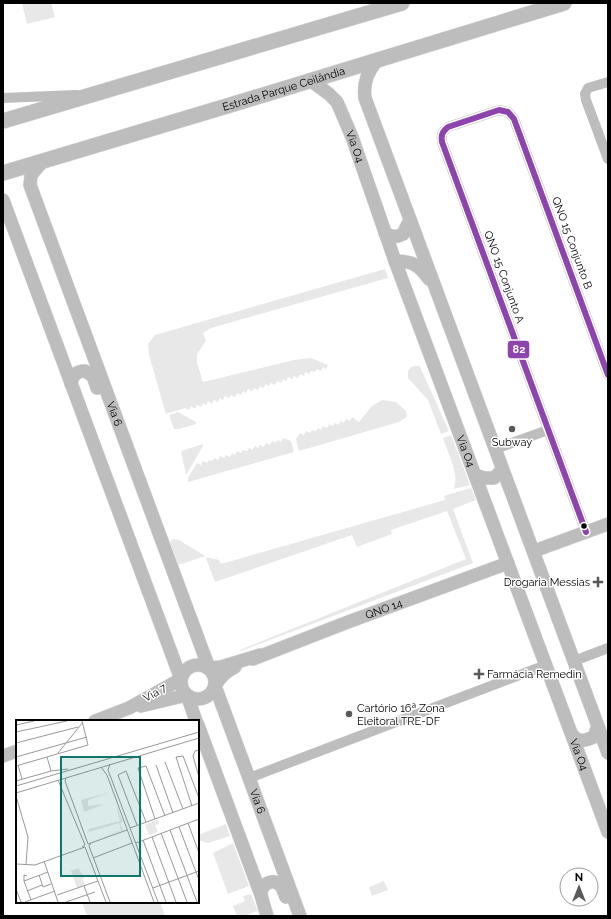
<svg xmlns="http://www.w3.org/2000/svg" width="611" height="919" font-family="Raleway,sans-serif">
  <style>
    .green { fill: #e8e8e8 }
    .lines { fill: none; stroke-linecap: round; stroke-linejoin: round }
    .major-casing { stroke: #dbdbdb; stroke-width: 14 }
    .highway-casing { stroke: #dbdbdb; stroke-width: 16 }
    .minor { stroke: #bdbdbd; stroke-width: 10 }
    .major { stroke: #bdbdbd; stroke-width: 13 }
    .highway { stroke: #bdbdbd; stroke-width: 15 }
    .bus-1-casing { stroke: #fff; stroke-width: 9 }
    .bus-1 { stroke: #8e44ad; stroke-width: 6 }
    .poi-dot { fill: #595959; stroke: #fff; stroke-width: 1.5 }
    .bus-dot { fill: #000; stroke: #fff; stroke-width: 1.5 }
    .labels { text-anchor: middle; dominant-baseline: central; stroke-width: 3; stroke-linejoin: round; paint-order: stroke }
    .street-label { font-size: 11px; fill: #000; stroke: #fff }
    .poi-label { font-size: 11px; fill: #000; stroke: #fff; text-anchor: start }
    .inset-road { fill: none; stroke: #999; stroke-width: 1 }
    .view { fill: #0f766e; fill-opacity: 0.15; stroke: #0f766e; stroke-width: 2 }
    .inset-edge { fill: none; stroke: #000; stroke-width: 2 }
    .line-badge { stroke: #fff; stroke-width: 1.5 }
    .badge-label { font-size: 11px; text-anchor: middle; font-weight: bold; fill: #fff }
  </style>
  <rect width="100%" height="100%" fill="#fff"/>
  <path class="green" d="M 22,3 L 51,3 L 55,17 L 27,24 Z
    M 385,269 L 388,278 L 211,328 L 203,333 L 206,341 C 202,345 201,349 197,354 L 197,363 L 203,382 L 294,360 L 311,358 L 328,365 L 326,369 L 323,367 L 321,371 L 317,369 L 315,372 L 311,371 L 309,374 L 305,372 L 304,376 L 300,374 L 298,378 L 294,376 L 292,379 L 288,377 L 286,381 L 283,379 L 281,383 L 277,381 L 275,385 L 271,383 L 269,386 L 266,384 L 263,388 L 260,386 L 258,390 L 254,388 L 252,391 L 248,389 L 246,393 L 243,391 L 241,395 L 237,393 L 235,397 L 231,395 L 229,398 L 225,396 L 223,400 L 220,398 L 218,402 L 214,400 L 212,404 L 208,401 L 206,405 L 203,403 L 201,407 L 197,405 L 195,409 L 191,406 L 189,410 L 185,408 L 166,414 L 149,355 L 148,344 L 155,335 Z
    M 415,366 L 419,366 L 420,367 L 449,431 L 441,434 L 428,400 L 408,378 L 408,371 L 411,367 Z
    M 382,400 L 396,402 L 406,411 L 407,417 L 399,422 L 299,451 L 296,439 L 300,433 L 304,435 L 306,431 L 310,433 L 312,430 L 316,431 L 318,428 L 321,430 L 323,426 L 327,428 L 329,424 L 333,426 L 335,423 L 339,425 L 340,421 L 344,423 L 346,419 L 350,421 L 352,417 L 359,422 L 372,406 Z
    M 178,412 L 196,422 L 196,424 L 179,429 L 174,429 L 169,415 Z
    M 451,435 L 470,485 L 453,489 C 461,477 447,451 443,438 Z
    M 283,438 L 291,441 L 294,452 L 188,482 L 188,478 L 197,463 L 201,465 L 203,461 L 207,463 L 209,460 L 212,461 L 215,458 L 218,460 L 220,456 L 224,458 L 226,455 L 230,457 L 232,453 L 235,455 L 237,451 L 241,453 L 243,450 L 247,451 L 249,448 L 252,450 L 255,446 L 258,448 L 260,445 L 264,447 L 266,443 L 270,445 L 272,441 L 275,443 L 278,440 L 281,442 Z
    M 203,444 L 203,446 L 186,475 L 181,451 Z
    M 471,488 L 476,500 L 453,509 L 473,563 L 241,651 L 240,650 L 466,559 L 447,511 L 391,530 L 392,534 L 357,547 L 352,535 L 215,582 L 206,558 L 210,558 L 219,560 L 221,564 L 445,500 L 444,496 Z
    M 173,539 L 179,540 L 205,556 L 182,564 L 178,564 L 170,542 Z
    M 226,824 L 230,836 L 208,843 L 198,840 L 198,835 Z
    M 233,843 L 249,886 L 228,894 L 213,853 Z
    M 384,881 L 388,890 L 372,896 L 369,887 Z
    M 251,894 L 258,911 L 243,916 L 237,916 L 233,906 L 245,901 L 243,896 Z
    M 82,902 L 160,902 L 165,916 L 87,916 Z"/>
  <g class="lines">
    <g class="major-casing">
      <g id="major">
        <path d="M 378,59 C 368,72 363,81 365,98 L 608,753"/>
        <path id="s1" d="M 310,80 L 329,94 L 337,102 L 352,137 L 395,261 L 608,832"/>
        <path id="s2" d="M 42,162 L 31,175 L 30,185 L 209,668 L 221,667 L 260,655"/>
        <path d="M 3,200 L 181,679 L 129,708 L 95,721"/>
        <path d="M 385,233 C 392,237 396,238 403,234 L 410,220"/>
        <path d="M 395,261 C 413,261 419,265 429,279"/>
        <path d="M 71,384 C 72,376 76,371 85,371 L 93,376 L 97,388"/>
        <path d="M 475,475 L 484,478 L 494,478 L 502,470"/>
        <path d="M 534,551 L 608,524"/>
        <path id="s3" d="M 253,659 L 348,622 L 508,563"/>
        <circle cx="198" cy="682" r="17"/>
        <path id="s4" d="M 235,667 C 226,671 220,677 215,686 L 300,916"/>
        <path d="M 141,706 L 187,695 L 196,721"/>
        <path d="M 198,725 L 261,895 L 267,916"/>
        <path d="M 572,735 C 581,743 583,741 594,737 L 598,726"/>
        <path d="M 3,756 L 17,751"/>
        <path d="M 261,895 C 261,885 271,877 280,885 C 283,888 284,893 286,897"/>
      </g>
    </g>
    <g class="highway-casing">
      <g id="highway">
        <path d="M 3,121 L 402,3"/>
        <path id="s5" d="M 3,173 L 237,103 L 564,3"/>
      </g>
    </g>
    <path class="minor" d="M 608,82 L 588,88 L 585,94 L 586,100 L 608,159
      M 3,98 L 76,95
      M 495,449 L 548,430
      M 586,532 L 442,142 C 441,135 442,132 448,127 L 499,110 L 508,112 L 514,119 L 608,375
      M 574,661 L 608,648
      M 249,778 L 546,665"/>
    <use href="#major" class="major"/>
    <use href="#highway" class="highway"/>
    <g class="bus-1-casing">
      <path id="bus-1" d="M 586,532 L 442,142 C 441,135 442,132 448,127 L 499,110 L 508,112 L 514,119 L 608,375"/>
    </g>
    <use href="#bus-1" class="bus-1"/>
  </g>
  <g class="poi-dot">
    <circle cx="512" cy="429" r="4"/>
    <path d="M596 576h4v4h4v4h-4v4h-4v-4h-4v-4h4z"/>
    <path d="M477 668h4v4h4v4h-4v4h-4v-4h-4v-4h4z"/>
    <circle cx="349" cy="714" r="4"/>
  </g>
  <circle class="bus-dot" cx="584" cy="526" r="3.5"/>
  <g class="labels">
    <g class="street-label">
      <text stroke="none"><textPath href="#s5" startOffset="293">Estrada Parque Ceilândia</textPath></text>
      <text stroke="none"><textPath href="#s1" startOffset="83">Via O4</textPath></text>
      <text transform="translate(572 243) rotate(70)">QNO 15 Conjunto B</text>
      <text transform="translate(504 277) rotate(70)">QNO 15 Conjunto A</text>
      <text stroke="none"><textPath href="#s2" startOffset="271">Via 6</textPath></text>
      <text stroke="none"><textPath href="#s1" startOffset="407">Via O4</textPath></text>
      <text stroke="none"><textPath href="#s3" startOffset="140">QNO 14</textPath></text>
      <text transform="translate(155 693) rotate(-30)">Via 7</text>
      <text stroke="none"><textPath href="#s1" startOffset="731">Via O4</textPath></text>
      <text stroke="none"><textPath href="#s4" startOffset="151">Via 6</textPath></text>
    </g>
    <g class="poi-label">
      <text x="512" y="442" text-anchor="middle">Subway</text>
      <text x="590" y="582" text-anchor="end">Drogaria Messias</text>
      <text x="487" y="674">Farmácia Remedin</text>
      <text x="357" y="708">Cartório 16ª Zona<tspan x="357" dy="13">Eleitoral TRE-DF</tspan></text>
    </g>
  </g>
  <g transform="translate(16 720)">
    <rect width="183" height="183" fill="#fff"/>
    <path d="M 95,72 L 72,80 L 72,86 L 88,84 L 68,92 L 65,80 ZM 100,85 L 107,102 L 104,103 L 107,110 L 76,121 L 105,110 L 103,103 L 73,112 L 72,109 L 104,101 ZM 142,100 L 143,104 L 139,105 L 142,112 L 133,115 L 129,105 ZM 74,144 L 63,148 L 64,152 L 71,150 L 65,152 L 69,159 L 66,158 L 69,165 L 61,168 L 55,151 Z" fill="#e8e8e8"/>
    <path class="inset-road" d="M 0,5 L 18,1M 0,12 L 51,1M 0,23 L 62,7M 183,30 L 179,31 L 177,36 L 183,57M 42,33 L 67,2M 0,37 L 71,17M 31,37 L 35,51M 149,42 L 167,89M 94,44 L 92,50 L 142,182M 2,45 L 6,59M 140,45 L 157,93M 0,46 L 72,25 L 66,1M 85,47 L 91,55 L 138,182M 50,58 L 49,61 L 72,124 L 111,110M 42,60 L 69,125 L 66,127M 0,61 L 35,51 L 52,49M 0,66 L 183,12M 0,73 L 183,18M 0,76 L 12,117 L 10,144M 176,86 L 160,37 L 167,36 L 183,78M 139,99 L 122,48 L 130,46 L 149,96M 172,103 L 183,133M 121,105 L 102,55 L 110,51 L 130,102M 163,107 L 183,160M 114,108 L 183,83M 154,110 L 181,182M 0,113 L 0,130M 145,113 L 171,182M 136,117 L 160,182M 127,120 L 150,182M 75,123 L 73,126 L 94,182M 120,123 L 183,99M 77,138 L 116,123M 28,141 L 42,182M 0,144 L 19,145 L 69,127 L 90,182M 23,155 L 27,167 L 35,164M 11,156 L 8,155 L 8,161 L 15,180M 8,161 L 32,152M 68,166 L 74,182M 137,168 L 183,151M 0,169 L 5,182M 11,171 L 26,165M 41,175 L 82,161M 9,182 L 39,171M 50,182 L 79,172"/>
    <path class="view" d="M 45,37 L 124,37 L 124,156 L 45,156 Z"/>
    <rect width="183" height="183" class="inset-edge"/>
  </g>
  <rect class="line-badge" x="507" y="340" width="23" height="19" rx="4" fill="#8e44ad"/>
  <g class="badge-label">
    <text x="519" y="353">82</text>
  </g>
  <rect width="611" height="919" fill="none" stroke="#000000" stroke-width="8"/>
  <g transform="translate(579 887)"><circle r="19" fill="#ffffff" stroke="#999999"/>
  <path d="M0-3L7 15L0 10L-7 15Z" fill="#595959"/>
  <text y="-6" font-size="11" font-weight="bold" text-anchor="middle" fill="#000000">N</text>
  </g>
</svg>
